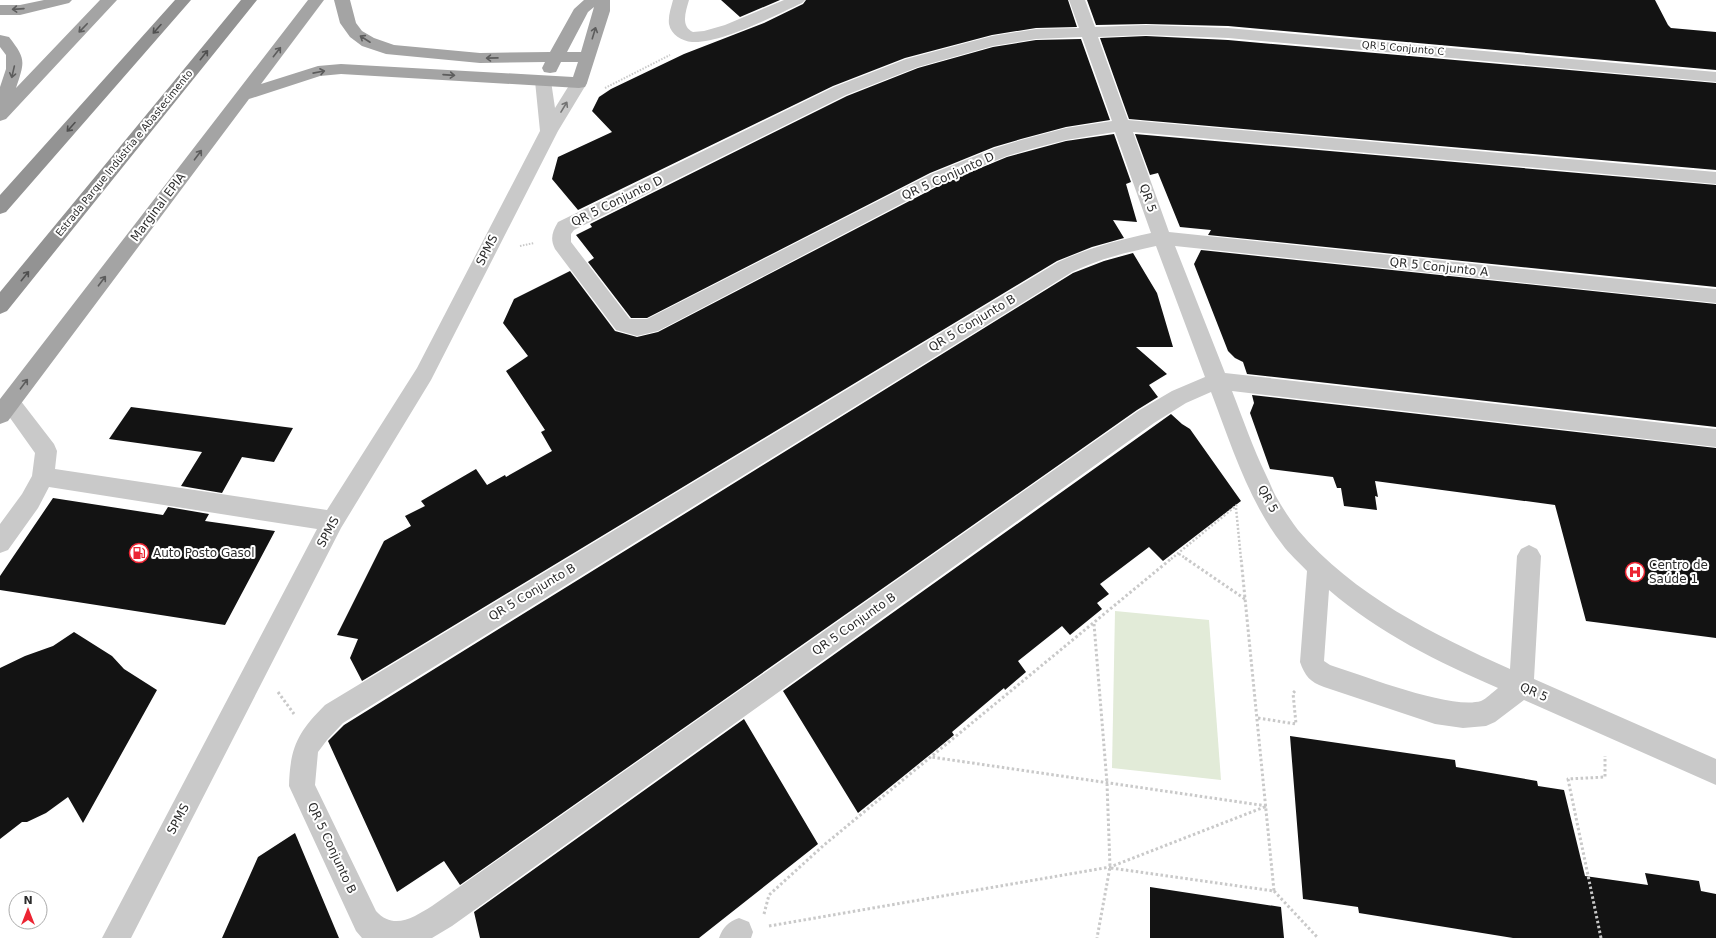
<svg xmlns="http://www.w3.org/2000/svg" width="1716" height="938" font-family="'DejaVu Sans',sans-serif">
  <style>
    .green { fill: #e2ebd8 }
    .building { fill: #131313 }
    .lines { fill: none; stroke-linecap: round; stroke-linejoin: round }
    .path-far2 { stroke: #c9c9c9; stroke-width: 2; stroke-dasharray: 1.5 1.5; stroke-linecap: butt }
    .path-far1 { stroke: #c9c9c9; stroke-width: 2.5; stroke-dasharray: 2 2; stroke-linecap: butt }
    .path { stroke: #c9c9c9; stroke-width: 3; stroke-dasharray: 2.5 2.5; stroke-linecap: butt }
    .minor { fill: #c9c9c9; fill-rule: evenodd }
    .major { fill: #a4a4a4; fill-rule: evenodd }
    .highway { fill: #939393; fill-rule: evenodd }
    .oneway { stroke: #5c5c5c }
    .oneway2 { stroke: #505050 }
    .oneway3 { stroke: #737373 }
    .labels { text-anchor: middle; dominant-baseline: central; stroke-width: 4; stroke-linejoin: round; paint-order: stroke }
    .far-street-label { font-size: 10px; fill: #2c2c2c; stroke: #fff }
    .street-label { font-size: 12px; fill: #2c2c2c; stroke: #fff }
    .poi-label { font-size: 12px; fill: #2c2c2c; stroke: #fff; text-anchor: start }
  </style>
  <rect width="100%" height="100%" fill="#fff"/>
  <path class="green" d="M 1115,611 L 1209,620 L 1221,780 L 1112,768 Z"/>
  <path class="building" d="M 721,0 L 780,0 L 740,17 Z
    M 806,0 L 1068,0 L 1077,27 L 1036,28 L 992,35 L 905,58 L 833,86 L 578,210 L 552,179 L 558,157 L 612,132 L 592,111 L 599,97 L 611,89 L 684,54 L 764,23 L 803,4 Z
    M 1087,0 L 1655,0 L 1668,25 L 1671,28 L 1716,32 L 1716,70 L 1228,26 L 1146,24 L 1096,25 Z
    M 1146,36 L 1228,40 L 1716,83 L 1716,170 L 1129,119 L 1100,38 Z
    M 1081,39 L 1110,120 L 1066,127 L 1021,139 L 994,147 L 930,173 L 647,318 L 631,318 L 588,262 L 594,258 L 576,235 L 592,227 L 590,224 L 847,96 L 918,68 L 993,47 L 1036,40 Z
    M 1114,134 L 1131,182 L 1126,184 L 1137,222 L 1113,220 L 1124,238 L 1092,247 L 1057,261 L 362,681 L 350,658 L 358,639 L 337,635 L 384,541 L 411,526 L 405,516 L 425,506 L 421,501 L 476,469 L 487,485 L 505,475 L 506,477 L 552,451 L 541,432 L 545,430 L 506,371 L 528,356 L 503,323 L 514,299 L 570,271 L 615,331 L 637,337 L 658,332 L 944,183 L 1007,157 L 1066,141 Z
    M 1135,134 L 1716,185 L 1716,287 L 1208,235 L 1211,230 L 1180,227 L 1158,173 L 1150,175 Z
    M 1201,250 L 1716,304 L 1716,427 L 1247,374 L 1243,362 L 1235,358 L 1228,351 L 1194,264 Z
    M 1133,253 L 1157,293 L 1173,347 L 1136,347 L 1167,374 L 1149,385 L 1158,397 L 1137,410 L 460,885 L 444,861 L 397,892 L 328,741 L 344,725 L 1073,273 L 1104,261 Z
    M 1252,395 L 1716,448 L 1716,638 L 1586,621 L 1555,505 L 1375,481 L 1378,497 L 1375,496 L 1377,510 L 1344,506 L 1341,488 L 1337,488 L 1333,477 L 1270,469 L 1250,413 L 1254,403 Z
    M 131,407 L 293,428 L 274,462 L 242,457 L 222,493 L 181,486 L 202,452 L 109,439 Z
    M 1171,414 L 1182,424 L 1190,429 L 1241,501 L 1163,561 L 1149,547 L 1100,584 L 1109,594 L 1097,603 L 1102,609 L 1070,635 L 1062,626 L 1018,661 L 1026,672 L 1005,690 L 1004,688 L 952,732 L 954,735 L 937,749 L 858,813 L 783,691 Z
    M 53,498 L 163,515 L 168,507 L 209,514 L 205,521 L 275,531 L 225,625 L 0,590 L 0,576 Z
    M 74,632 L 112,656 L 124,669 L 157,690 L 83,823 L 68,797 L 46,813 L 27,822 L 22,822 L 0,839 L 0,668 L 25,656 L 53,646 Z
    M 744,719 L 818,844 L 699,938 L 480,938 L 474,912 Z
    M 1290,736 L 1455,760 L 1456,767 L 1537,781 L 1538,786 L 1564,790 L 1585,876 L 1648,885 L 1645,873 L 1699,881 L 1701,891 L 1716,894 L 1716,938 L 1513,938 L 1359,913 L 1358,907 L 1303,899 Z
    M 295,833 L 339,938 L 222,938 L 258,857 Z
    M 1150,887 L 1281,907 L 1284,938 L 1150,938 Z"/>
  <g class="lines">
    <path class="path-far2" d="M 605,88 L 670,55
      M 520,246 L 534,243"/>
    <path class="path-far1" d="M 1236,508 L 1241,559
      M 1179,554 L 1187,559
      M 1171,559 L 1237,505"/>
    <path class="path" d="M 1185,558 L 1245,599
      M 1094,624 L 1107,783 L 1110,867 L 1097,938
      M 278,692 L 294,714
      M 1258,718 L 1296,724 L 1293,693 L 1296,690
      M 1111,868 L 1274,891 L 1241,558
      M 1274,891 L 1318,938
      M 764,914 L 769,895 L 824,845 L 1172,558
      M 769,926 L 1110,867 L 1267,806 L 931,757
      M 1601,938 L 1568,779 L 1605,777 L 1605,756"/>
    <path class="minor" d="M 673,0 L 689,0 C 686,11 680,26 693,32 L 704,31 L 725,25 L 784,0 L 805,0 L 802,3 C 776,15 720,44 692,42 C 682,41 671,35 669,24 C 668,16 671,8 673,0 Z
      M 1069,0 L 1085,0 L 1095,27 L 1146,25 L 1228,28 L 1716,72 L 1716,82 L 1228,38 L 1146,35 L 1098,37 L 1128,120 L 1716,172 L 1716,184 L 1133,132 L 1169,232 L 1716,289 L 1716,303 L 1175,246 L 1225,373 L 1716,429 L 1716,447 L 1232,391 C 1243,419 1253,448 1266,475 C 1270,483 1273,492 1278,500 C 1284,510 1291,521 1298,530 C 1353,595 1434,635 1510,669 L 1517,556 L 1521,549 L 1529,545 L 1537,549 L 1541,556 L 1534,679 L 1716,759 L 1716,785 L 1524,700 L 1495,722 L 1486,726 L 1463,728 L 1435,724 L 1324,687 C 1310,682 1305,676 1300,662 L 1307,571 C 1299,562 1289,554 1282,544 C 1249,502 1230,442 1211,392 L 1186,403 L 1154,423 L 452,926 L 432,938 L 362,938 L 356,931 L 289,786 C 290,747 298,732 325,705 L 1058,262 C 1089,248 1118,240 1151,233 L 1115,132 L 1066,140 L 1031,149 L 1007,156 L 943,182 L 658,331 L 637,336 L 616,330 L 555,249 C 550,239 552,232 558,222 L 834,87 L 906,59 L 992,36 L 1036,29 L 1079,28 ZM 1082,37 L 1112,121 L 1066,128 L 1021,140 L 995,148 L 931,174 L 647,319 L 630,319 L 571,242 L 571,234 L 574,230 L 846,95 L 918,67 L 993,46 L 1036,39 ZM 1156,246 L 1205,377 L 1172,391 L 1138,411 L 432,906 C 414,917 394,931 376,911 L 315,785 L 318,752 L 327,740 L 343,723 L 1072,272 C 1102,258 1124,253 1156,246 ZM 1329,590 C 1379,633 1438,662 1498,688 C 1493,692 1486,699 1481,701 C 1450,710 1362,675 1330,665 L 1324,661 Z
      M 543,76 L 549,77 L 551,81 L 555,108 L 573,79 L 579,78 L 585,79 L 587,83 L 558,131 L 431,380 L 341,528 L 131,938 L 102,938 L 317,529 L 49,487 L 38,508 L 8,550 L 0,553 L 0,524 L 22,494 L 32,476 L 35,453 L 3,408 L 0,401 L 3,396 L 10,393 L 17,396 L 54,444 L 57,451 L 55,469 L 327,510 L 417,368 L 540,131 L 535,81 L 537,77 Z
      M 739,918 L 749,922 L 753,932 L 751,938 L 719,938 C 723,927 728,922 739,918 Z"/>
    <path class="major" d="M 44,0 L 72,0 L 69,3 L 20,15 L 0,15 L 0,5 L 20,5 Z
      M 100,0 L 117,0 L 6,119 L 0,121 L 0,87 L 6,69 L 6,55 L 0,47 L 0,35 L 9,37 C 26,59 25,61 16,88 Z
      M 308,0 L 324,0 L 261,84 L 318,66 L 341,64 L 573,77 L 578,62 L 561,62 L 556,72 L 550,73 L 544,72 L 542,68 L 545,62 L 480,63 L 386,54 L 362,46 L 350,37 L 340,23 L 334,0 L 350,0 L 356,23 L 362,31 L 374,38 L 394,45 L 480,53 L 550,52 L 574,9 L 584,0 L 610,0 L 610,11 L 587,83 L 585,87 L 579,88 L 341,74 L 320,76 L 249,99 L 8,421 L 0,424 L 0,399 ZM 594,7 L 581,52 L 567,52 L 588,12 Z"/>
    <path class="highway" d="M 175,0 L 191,0 L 6,212 L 0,214 L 0,195 Z
      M 241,0 L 257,0 L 7,311 L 0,314 L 0,292 Z"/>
  </g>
  <defs><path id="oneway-shaft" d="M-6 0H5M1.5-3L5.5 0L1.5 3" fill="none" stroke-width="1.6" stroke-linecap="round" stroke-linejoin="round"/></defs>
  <g class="oneway">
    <use href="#oneway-shaft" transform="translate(18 9) rotate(176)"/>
    <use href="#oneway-shaft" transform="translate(83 28) rotate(134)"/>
    <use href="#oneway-shaft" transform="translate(594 33) rotate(-73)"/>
    <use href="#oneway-shaft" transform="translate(365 39) rotate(-147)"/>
    <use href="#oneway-shaft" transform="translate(277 52) rotate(-52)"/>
    <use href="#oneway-shaft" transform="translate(492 58) rotate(179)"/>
    <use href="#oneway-shaft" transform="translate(13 72) rotate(103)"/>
    <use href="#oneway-shaft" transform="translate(319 72) rotate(-11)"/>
    <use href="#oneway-shaft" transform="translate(449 75) rotate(4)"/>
    <use href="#oneway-shaft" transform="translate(198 155) rotate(-53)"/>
    <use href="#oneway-shaft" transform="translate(102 281) rotate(-53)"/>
    <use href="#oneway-shaft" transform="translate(24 384) rotate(-53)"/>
  </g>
  <g class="oneway2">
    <use href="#oneway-shaft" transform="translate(157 29) rotate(132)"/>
    <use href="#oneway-shaft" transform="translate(204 55) rotate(-51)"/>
    <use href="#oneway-shaft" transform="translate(71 127) rotate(132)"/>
    <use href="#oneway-shaft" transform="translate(25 276) rotate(-51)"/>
  </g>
  <use class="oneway3" href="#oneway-shaft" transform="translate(564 107) rotate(-59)"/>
  <defs>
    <g id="fuel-ring" transform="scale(1)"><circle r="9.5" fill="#fff" stroke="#ec2432" stroke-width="1.5"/><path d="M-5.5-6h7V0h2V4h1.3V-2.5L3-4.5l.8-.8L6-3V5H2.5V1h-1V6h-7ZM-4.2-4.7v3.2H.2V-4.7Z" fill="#ec2432"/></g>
    <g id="hospital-ring" transform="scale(1)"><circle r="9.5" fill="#fff" stroke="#ec2432" stroke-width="1.5"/><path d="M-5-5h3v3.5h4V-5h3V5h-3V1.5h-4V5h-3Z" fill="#ec2432"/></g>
  </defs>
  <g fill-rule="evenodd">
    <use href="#fuel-ring" x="139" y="553"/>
    <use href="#hospital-ring" x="1635" y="572"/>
  </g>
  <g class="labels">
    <g class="far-street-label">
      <text transform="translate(1403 48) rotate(5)">QR 5 Conjunto C</text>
      <text transform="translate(124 153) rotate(-51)">Estrada Parque Indústria e Abastecimento</text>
    </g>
    <g class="street-label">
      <text transform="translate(948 176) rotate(-24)">QR 5 Conjunto D</text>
      <text transform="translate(1148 198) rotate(71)">QR 5</text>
      <text transform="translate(617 201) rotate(-26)">QR 5 Conjunto D</text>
      <text transform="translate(158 207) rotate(-53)">Marginal EPIA</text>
      <text transform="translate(487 250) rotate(-63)">SPMS</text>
      <text transform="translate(1439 267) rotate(6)">QR 5 Conjunto A</text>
      <text transform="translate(972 323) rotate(-31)">QR 5 Conjunto B</text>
      <text transform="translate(1268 499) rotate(62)">QR 5</text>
      <text transform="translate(328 532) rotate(-62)">SPMS</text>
      <text transform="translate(532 592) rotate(-31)">QR 5 Conjunto B</text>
      <text transform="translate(854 624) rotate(-35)">QR 5 Conjunto B</text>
      <text transform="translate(1534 692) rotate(24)">QR 5</text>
      <text transform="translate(178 819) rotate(-62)">SPMS</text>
      <text transform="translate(332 848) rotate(65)">QR 5 Conjunto B</text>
    </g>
    <g class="poi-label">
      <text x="153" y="553">Auto Posto Gasol</text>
      <text x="1649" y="565">Centro de<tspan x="1649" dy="14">Saúde 1</tspan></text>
    </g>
  </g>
  <g transform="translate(28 910)"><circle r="19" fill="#ffffff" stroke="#ababab"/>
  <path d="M0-3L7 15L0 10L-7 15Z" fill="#ec2432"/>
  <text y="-6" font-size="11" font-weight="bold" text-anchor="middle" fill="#2c2c2c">N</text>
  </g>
</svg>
